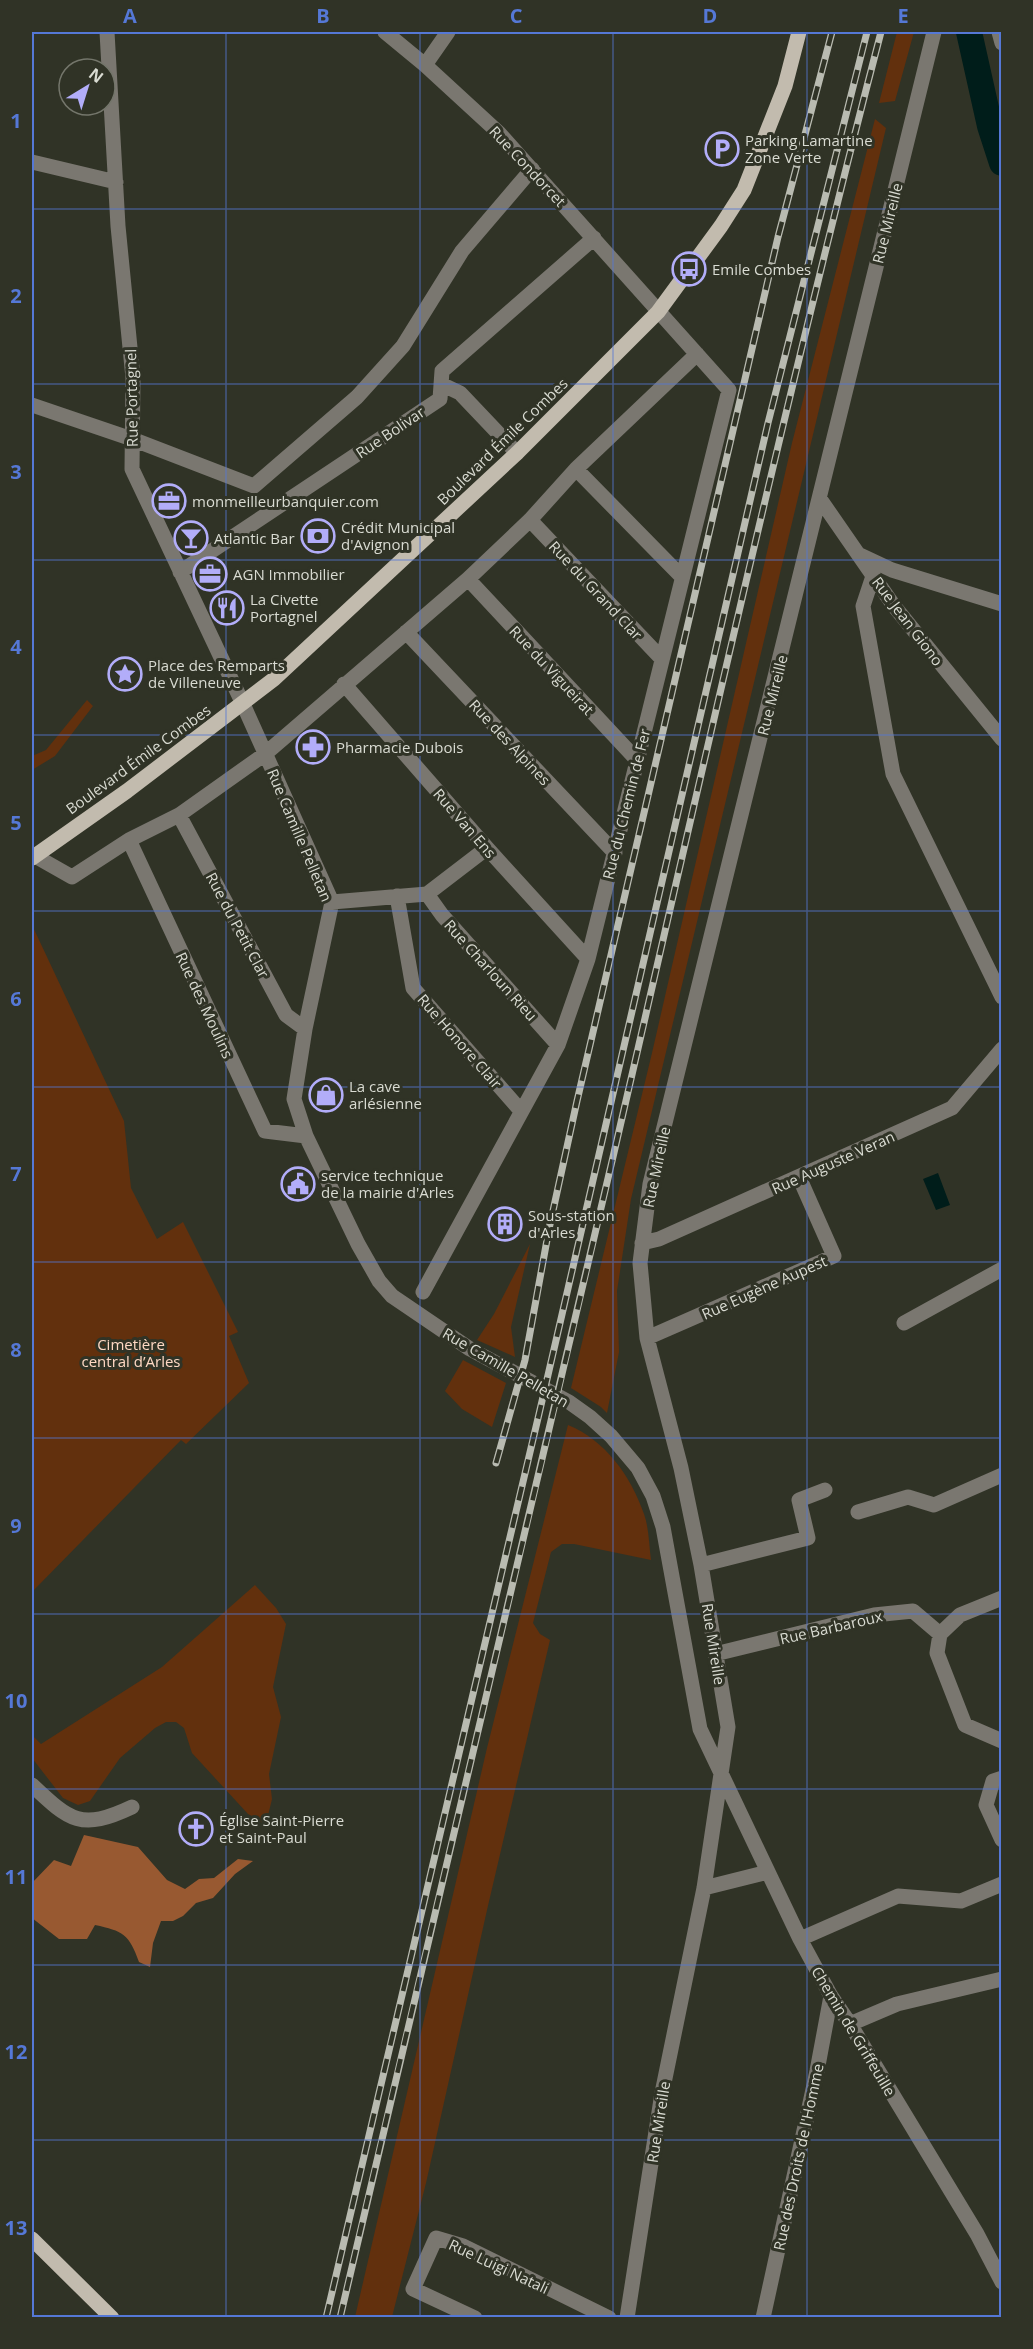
<svg xmlns="http://www.w3.org/2000/svg" width="1033" height="2349" font-family="'Open Sans',sans-serif">
  <style>
    .green { fill: #62300d }
    .forest { fill: #985931 }
    .water { fill: #001d1a }
    .lines { fill: none; stroke-linecap: round; stroke-linejoin: round }
    .canal { stroke: #001d1a; stroke-width: 26 }
    .minor { stroke: #7a7770; stroke-width: 15 }
    .major { stroke: #c2bbae; stroke-width: 15 }
    .rail-casing { stroke: #b9bbb1; stroke-width: 7 }
    .rail { stroke: #303326; stroke-width: 4.5; stroke-dasharray: 14; stroke-linecap: butt }
    .grid { fill: none; stroke: #5578d6; stroke-width: 1.5; stroke-opacity: 0.55 }
    .labels { text-anchor: middle; dominant-baseline: central; stroke-width: 6; stroke-linejoin: round; paint-order: stroke }
    .poi-label { font-size: 15px; fill: #d9dbd2; stroke: #303326; text-anchor: start }
    .street-label { font-size: 15px; fill: #d9dbd2; stroke: #303326 }
    .park-label { font-size: 15px; fill: #fed8c3; stroke: #303326 }
    .neatline { fill: none; stroke: #5578d6; stroke-width: 2 }
    .grid-label { font-size: 20px; text-anchor: middle; font-weight: bold; fill: #5578d6 }
  </style>
  <rect width="100%" height="100%" fill="#303326"/>
  <path class="green" d="M 897,32 L 914,32 L 895,101 L 879,103 Z
    M 875,119 L 886,128 L 631,1199 L 617,1291 L 619,1352 L 607,1413 L 601,1407 L 571,1388 L 652,1053 L 792,443 Z
    M 87,700 L 93,706 L 55,756 L 32,770 L 32,756 L 46,750 Z
    M 32,925 L 124,1121 L 131,1188 L 157,1239 L 183,1222 L 238,1332 L 229,1336 L 249,1383 L 186,1444 L 181,1440 L 32,1592 Z
    M 530,1244 L 511,1327 L 515,1357 L 477,1340 L 494,1314 Z
    M 463,1360 L 506,1383 L 492,1427 L 462,1409 L 445,1391 Z
    M 568,1425 C 605,1440 631,1476 644,1514 C 649,1528 649,1545 651,1560 L 574,1544 L 562,1544 L 551,1552 L 533,1623 L 540,1634 L 550,1640 L 487,1910 L 426,2183 L 392,2317 L 355,2317 L 487,1748 Z
    M 255,1585 L 276,1608 L 286,1624 L 273,1687 L 281,1717 L 269,1774 L 272,1799 L 265,1828 L 258,1819 L 248,1814 L 192,1753 L 184,1728 L 176,1722 L 166,1722 L 155,1728 L 120,1758 L 90,1801 L 78,1805 L 63,1798 L 32,1758 L 32,1735 L 41,1744 L 162,1667 Z"/>
  <path class="forest" d="M 84,1835 L 138,1847 L 167,1880 L 185,1889 L 199,1879 L 214,1878 L 238,1859 L 253,1861 L 235,1874 L 213,1898 L 196,1903 L 183,1916 L 173,1921 L 161,1921 L 153,1943 L 150,1967 L 139,1962 C 129,1934 123,1931 95,1925 L 87,1939 L 59,1939 L 32,1918 L 32,1883 L 54,1860 L 71,1866 Z"/>
  <path class="water" d="M 938,1173 L 950,1205 L 936,1210 L 923,1179 Z"/>
  <g class="lines">
    <path class="canal" d="M 969,32 L 990,126 L 1002,163"/>
    <path class="minor" d="M 107,32 L 118,226 L 133,378 L 132,469 L 243,704 L 332,902 L 305,1029 L 294,1099 L 306,1136 L 358,1244 L 379,1281 L 392,1296 L 470,1349 L 569,1402 L 590,1417 L 611,1436 L 638,1468 L 653,1496 L 663,1527 L 700,1729 L 800,1939 L 831,1996 L 850,2024 L 977,2234 L 1002,2282
      M 385,32 L 425,65 L 499,133 L 729,390 L 588,959 L 558,1045 L 423,1292
      M 999,32 L 1002,43
      M 425,65 L 448,32
      M 32,162 L 116,182
      M 441,384 L 460,393 L 517,453
      M 32,405 L 132,439 L 254,486 L 357,397 L 403,346 L 462,251 L 532,169
      M 576,469 L 682,577
      M 820,499 L 894,606 L 1002,739
      M 530,520 L 662,659
      M 860,555 L 892,570 L 1002,604
      M 180,572 L 440,399 L 442,371 L 594,238
      M 873,576 L 863,606 L 893,774 L 1002,997
      M 468,579 L 637,760
      M 406,632 L 615,853
      M 344,684 L 487,848 L 588,959
      M 179,815 L 286,1015 L 305,1029
      M 129,840 L 265,1131 L 306,1136
      M 35,856 L 72,877 L 129,840 L 179,815 L 265,754 L 468,579 L 530,520 L 576,469 L 697,354
      M 427,894 L 442,915 L 558,1045
      M 397,896 L 413,988 L 521,1111
      M 332,902 L 427,894 L 487,848
      M 642,1243 L 659,1239 L 952,1108 L 1002,1049
      M 904,1323 L 1002,1269
      M 647,1338 L 834,1256 L 799,1177
      M 858,1512 L 908,1497 L 934,1505 L 1002,1475
      M 701,1565 L 808,1538 L 799,1500 L 825,1490
      M 1002,1598 L 960,1615 L 940,1634 L 937,1653 L 965,1725 L 1002,1741
      M 715,1654 L 874,1615 L 913,1611 L 940,1634
      M 1002,1778 L 993,1781 L 986,1805 L 1002,1840
      M 32,1785 C 70,1821 81,1831 132,1807
      M 704,1888 L 768,1872
      M 800,1939 L 898,1896 L 961,1901 L 1002,1884
      M 850,2024 L 897,2004 L 1002,1979
      M 475,2318 L 413,2289 L 436,2238 L 463,2246 L 609,2318
      M 627,2318 L 662,2093 L 704,1888 L 728,1727 L 701,1565 L 681,1468 L 647,1338 L 640,1263 L 650,1184 L 934,32
      M 763,2318 L 817,2071 L 831,1996"/>
    <path class="major" d="M 32,858 L 127,791 L 274,679 L 517,453 L 658,312 L 721,226 L 744,190 L 785,86 L 799,32
      M 32,2239 L 112,2318"/>
    <g class="rail-casing">
      <path id="rail" d="M 496,1463 L 525,1360 L 549,1229 L 577,1101 L 778,237 L 832,32
        M 326,2318 L 539,1414 L 768,423 L 867,32
        M 340,2318 C 430,1931 523,1544 613,1157 C 700,781 784,405 881,32"/>
    </g>
    <use href="#rail" class="rail"/>
  </g>
  <path class="grid" d="M 226,32 L 226,2318M 420,32 L 420,2318M 613,32 L 613,2318M 807,32 L 807,2318M 32,209 L 1002,209M 32,384 L 1002,384M 32,560 L 1002,560M 32,735 L 1002,735M 32,911 L 1002,911M 32,1087 L 1002,1087M 32,1262 L 1002,1262M 32,1438 L 1002,1438M 32,1614 L 1002,1614M 32,1789 L 1002,1789M 32,1965 L 1002,1965M 32,2140 L 1002,2140"/>
  <defs>
    <g id="parking-ring" transform="scale(1.725)"><circle r="9.5" fill="#303326" stroke="#b2adf9" stroke-width="1.5"/><path d="M-3.5-5.5H1a3.5 3.5 0 0 1 0 7H-1V5.5H-3.5ZM-1-3.4V-.6H.8a1.4 1.4 0 0 0 0-2.8Z" fill="#b2adf9"/></g>
    <g id="bus-ring" transform="scale(1.725)"><circle r="9.5" fill="#303326" stroke="#b2adf9" stroke-width="1.5"/><path d="M-5-6H5V4H4V6H2V4H-2V6H-4V4H-5ZM-3.5-4V0h7V-4ZM-3.5 1.2v1.5H-2V1.2ZM2 1.2v1.5H3.5V1.2Z" fill="#b2adf9"/></g>
    <g id="office-ring" transform="scale(1.725)"><circle r="9.5" fill="#303326" stroke="#b2adf9" stroke-width="1.5"/><path d="M-6-3h4V-5.5h4V-3h4V5H-6ZM-1-4.5V-3h2v-1.5ZM-6 0V1H6V0Z" fill="#b2adf9"/></g>
    <g id="bank-ring" transform="scale(1.725)"><circle r="9.5" fill="#303326" stroke="#b2adf9" stroke-width="1.5"/><path d="M-6-4H6V4H-6ZM0-2.3a2.3 2.3 0 1 0 0 4.6a2.3 2.3 0 1 0 0-4.6Z" fill="#b2adf9"/></g>
    <g id="bar-ring" transform="scale(1.725)"><circle r="9.5" fill="#303326" stroke="#b2adf9" stroke-width="1.5"/><path d="M-6-5H6L.8 .8V4.5H3.5V6h-7V4.5H-.8V.8Z" fill="#b2adf9"/></g>
    <g id="restaurant-ring" transform="scale(1.725)"><circle r="9.5" fill="#303326" stroke="#b2adf9" stroke-width="1.5"/><path d="M-5-6h1v4h1v-4h1v4h1v-4h1v5L-1.5 .5V6h-2V.5L-5-1ZM5-6V6H3V1.5H1.5Q1.5-4 5-6Z" fill="#b2adf9"/></g>
    <g id="sight-ring" transform="scale(1.725)"><circle r="9.5" fill="#303326" stroke="#b2adf9" stroke-width="1.5"/><path d="M0-6L1.8-2.2L6-1.7L2.9 1.2L3.7 5.4L0 3.3L-3.7 5.4L-2.9 1.2L-6-1.7L-1.8-2.2Z" fill="#b2adf9"/></g>
    <g id="pharmacy-ring" transform="scale(1.725)"><circle r="9.5" fill="#303326" stroke="#b2adf9" stroke-width="1.5"/><path d="M-2-6h4v4h4v4h-4v4h-4v-4h-4v-4h4Z" fill="#b2adf9"/></g>
    <g id="shop-ring" transform="scale(1.725)"><circle r="9.5" fill="#303326" stroke="#b2adf9" stroke-width="1.5"/><path d="M-5-2.5h2.3a2.7 3.5 0 0 1 5.4 0H5L5.5 6h-11ZM-1.5-2.5h3a1.5 2.3 0 0 0-3 0Z" fill="#b2adf9"/></g>
    <g id="civic-ring" transform="scale(1.725)"><circle r="9.5" fill="#303326" stroke="#b2adf9" stroke-width="1.5"/><path d="M-.6-6.5H3V-4.5H.6V-3L4-1V1h2V6H-6V1h2V-1L-.6-3ZM-1.2 2.5V6h2.4V2.5Z" fill="#b2adf9"/></g>
    <g id="building-ring" transform="scale(1.725)"><circle r="9.5" fill="#303326" stroke="#b2adf9" stroke-width="1.5"/><path d="M-4-6H4V6H1V3H-1V6H-4ZM-2.5-4.3h1.7v1.8h-1.7ZM.8-4.3h1.7v1.8H.8ZM-2.5-1h1.7V.8h-1.7ZM.8-1h1.7V.8H.8Z" fill="#b2adf9"/></g>
    <g id="church-ring" transform="scale(1.725)"><circle r="9.5" fill="#303326" stroke="#b2adf9" stroke-width="1.5"/><path d="M-1.2-6h2.4v3.5h3.3v2.4h-3.3V6h-2.4V-.1h-3.3v-2.4h3.3Z" fill="#b2adf9"/></g>
  </defs>
  <g fill-rule="evenodd">
    <use href="#parking-ring" x="722" y="149"/>
    <use href="#bus-ring" x="689" y="269"/>
    <use href="#office-ring" x="169" y="501"/>
    <use href="#bank-ring" x="318" y="536"/>
    <use href="#bar-ring" x="191" y="538"/>
    <use href="#office-ring" x="210" y="574"/>
    <use href="#restaurant-ring" x="227" y="608"/>
    <use href="#sight-ring" x="125" y="674"/>
    <use href="#pharmacy-ring" x="313" y="747"/>
    <use href="#shop-ring" x="326" y="1095"/>
    <use href="#civic-ring" x="298" y="1184"/>
    <use href="#building-ring" x="505" y="1224"/>
    <use href="#church-ring" x="196" y="1829"/>
  </g>
  <g class="labels">
    <g class="poi-label">
      <text x="745" y="140">Parking Lamartine<tspan x="745" dy="17">Zone Verte</tspan></text>
      <text x="712" y="269">Emile Combes</text>
      <text x="192" y="501">monmeilleurbanquier.com</text>
      <text x="341" y="527">Crédit Municipal<tspan x="341" dy="17">d'Avignon</tspan></text>
      <text x="214" y="538">Atlantic Bar</text>
      <text x="233" y="574">AGN Immobilier</text>
      <text x="250" y="599">La Civette<tspan x="250" dy="17">Portagnel</tspan></text>
      <text x="148" y="665">Place des Remparts<tspan x="148" dy="17">de Villeneuve</tspan></text>
      <text x="336" y="747">Pharmacie Dubois</text>
      <text x="349" y="1086">La cave<tspan x="349" dy="17">arlésienne</tspan></text>
      <text x="321" y="1175">service technique<tspan x="321" dy="17">de la mairie d'Arles</tspan></text>
      <text x="528" y="1215">Sous-station<tspan x="528" dy="17">d'Arles</tspan></text>
      <text x="219" y="1820">Église Saint-Pierre<tspan x="219" dy="17">et Saint-Paul</tspan></text>
    </g>
    <g class="street-label">
      <text transform="translate(528 166) rotate(47)">Rue Condorcet</text>
      <text transform="translate(887 223) rotate(-76)">Rue Mireille</text>
      <text transform="translate(131 398) rotate(-91)">Rue Portagnel</text>
      <text transform="translate(390 432) rotate(-34)">Rue Bolivar</text>
      <text transform="translate(502 441) rotate(-44)">Boulevard Émile Combes</text>
      <text transform="translate(596 590) rotate(47)">Rue du Grand Clar</text>
      <text transform="translate(908 621) rotate(53)">Rue Jean Giono</text>
      <text transform="translate(552 670) rotate(47)">Rue du Vigueirat</text>
      <text transform="translate(772 695) rotate(-76)">Rue Mireille</text>
      <text transform="translate(510 742) rotate(47)">Rue des Alpines</text>
      <text transform="translate(138 759) rotate(-36)">Boulevard Émile Combes</text>
      <text transform="translate(626 804) rotate(-76)">Rue du Chemin de Fer</text>
      <text transform="translate(465 823) rotate(49)">Rue Van Ens</text>
      <text transform="translate(300 835) rotate(67)">Rue Camille Pelletan</text>
      <text transform="translate(238 925) rotate(62)">Rue du Petit Clar</text>
      <text transform="translate(491 970) rotate(48)">Rue Charloun Rieu</text>
      <text transform="translate(205 1005) rotate(65)">Rue des Moulins</text>
      <text transform="translate(460 1041) rotate(49)">Rue Honore Clair</text>
      <text transform="translate(833 1162) rotate(-24)">Rue Auguste Veran</text>
      <text transform="translate(656 1167) rotate(-78)">Rue Mireille</text>
      <text transform="translate(764 1287) rotate(-24)">Rue Eugène Aupest</text>
      <text transform="translate(506 1367) rotate(30)">Rue Camille Pelletan</text>
      <text transform="translate(831 1627) rotate(-13)">Rue Barbaroux</text>
      <text transform="translate(714 1644) rotate(81)">Rue Mireille</text>
      <text transform="translate(854 2031) rotate(59)">Chemin de Griffeuille</text>
      <text transform="translate(658 2122) rotate(-81)">Rue Mireille</text>
      <text transform="translate(798 2157) rotate(-78)">Rue des Droits de l'Homme</text>
      <text transform="translate(499 2266) rotate(25)">Rue Luigi Natali</text>
    </g>
    <g class="park-label">
      <text x="131" y="1344">Cimetière<tspan x="131" dy="17">central d’Arles</tspan></text>
    </g>
  </g>
  <rect width="1033" height="2349" fill="none" stroke="#303326" stroke-width="66"/>
  <g transform="translate(87 87) rotate(38)"><circle r="28" fill="#303326" stroke="#74766b" stroke-width="1.5"/>
  <path d="M0-4.5L10 22L0 15L-10 22Z" fill="#b2adf9"/>
  <text y="-9" font-size="16" font-weight="bold" text-anchor="middle" fill="#d9dbd2">N</text>
  </g>
  <rect x="33" y="33" width="967" height="2283" class="neatline"/>
  <g class="grid-label">
    <text x="130" y="23">A</text>
    <text x="323" y="23">B</text>
    <text x="516" y="23">C</text>
    <text x="710" y="23">D</text>
    <text x="903" y="23">E</text>
    <text x="16" y="128">1</text>
    <text x="16" y="303">2</text>
    <text x="16" y="479">3</text>
    <text x="16" y="654">4</text>
    <text x="16" y="830">5</text>
    <text x="16" y="1006">6</text>
    <text x="16" y="1181">7</text>
    <text x="16" y="1357">8</text>
    <text x="16" y="1533">9</text>
    <text x="16" y="1708">10</text>
    <text x="16" y="1884">11</text>
    <text x="16" y="2059">12</text>
    <text x="16" y="2235">13</text>
  </g>
</svg>
